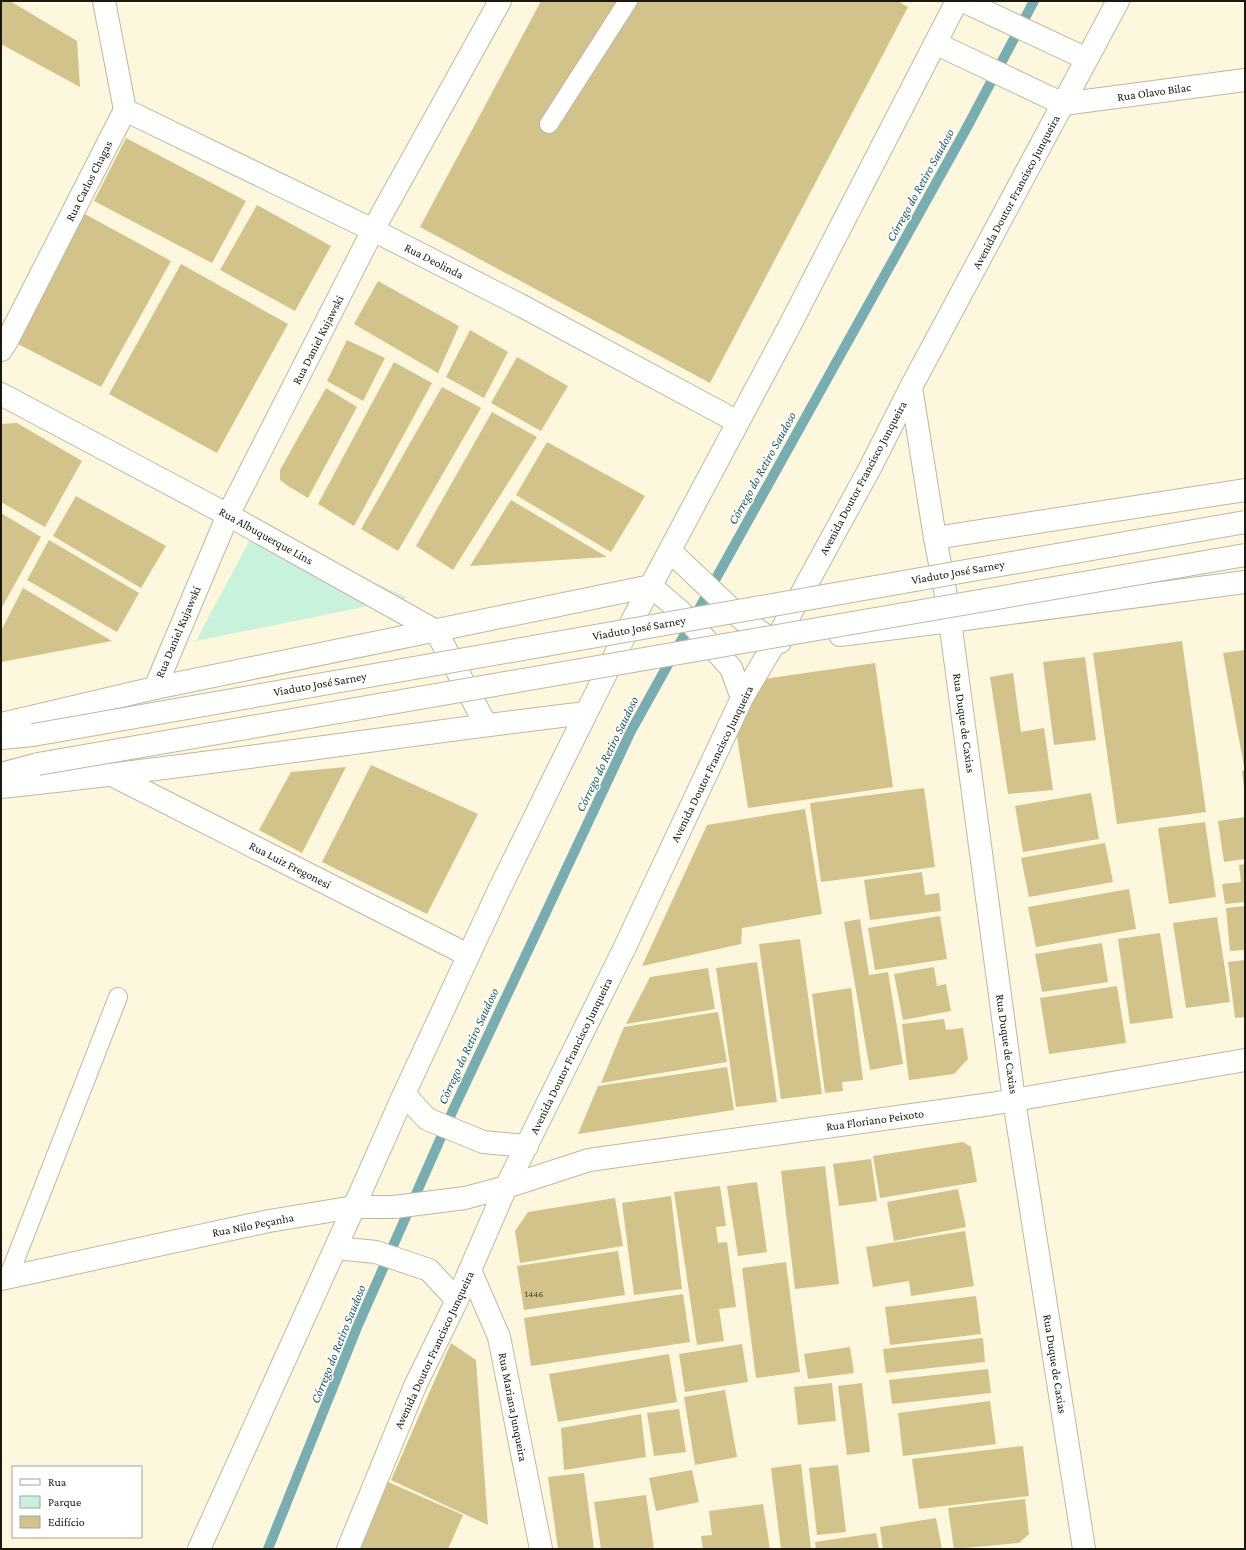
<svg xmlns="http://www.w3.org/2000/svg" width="1246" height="1550" font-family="'Crimson Pro',serif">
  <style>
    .green { fill: #c9f2dd }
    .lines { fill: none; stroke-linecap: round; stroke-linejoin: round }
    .stream { stroke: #78aeb2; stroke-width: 10 }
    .building { fill: #d2c38a }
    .service-casing { stroke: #beb8a1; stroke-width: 20 }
    .minor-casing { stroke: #beb8a1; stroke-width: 24 }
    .primary-casing { stroke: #beb8a1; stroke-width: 24 }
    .service { stroke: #fff; stroke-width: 18 }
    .minor { stroke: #fff; stroke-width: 22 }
    .primary { stroke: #fff; stroke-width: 22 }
    .primary-bridge-casing { stroke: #beb8a1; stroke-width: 24; stroke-linecap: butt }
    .primary-bridge { stroke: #fff; stroke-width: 22 }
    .labels { text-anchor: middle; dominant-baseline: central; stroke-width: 3; stroke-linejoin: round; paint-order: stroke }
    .number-label { font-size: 10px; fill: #48432e }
    .street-label { font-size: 12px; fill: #1a180f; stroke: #fff }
    .water-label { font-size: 13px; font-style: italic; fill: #1d5d65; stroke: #fff }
  </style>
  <rect width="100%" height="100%" fill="#fdf7de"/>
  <path class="green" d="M 256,528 L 408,598 L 196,641 Z"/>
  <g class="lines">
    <path class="stream" d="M 268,1549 L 358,1325 L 454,1108 L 631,731 L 965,131 L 1034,1"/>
  </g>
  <path class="building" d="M 1,1 L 10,1 L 77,41 L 80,87 L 1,44 Z
    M 541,1 L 898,1 L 908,7 L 710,383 L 420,227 Z
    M 126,138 L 246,201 L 212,263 L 94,201 Z
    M 257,205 L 331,246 L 295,311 L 220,270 Z
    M 83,213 L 171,261 L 101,387 L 16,343 Z
    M 181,264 L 288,324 L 217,453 L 109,394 Z
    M 378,281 L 459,326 L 438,373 L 354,324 Z
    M 470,330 L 508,352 L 484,398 L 446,377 Z
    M 347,340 L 385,358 L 363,401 L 327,381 Z
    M 517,357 L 568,386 L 541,431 L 491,403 Z
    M 394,362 L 432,383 L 354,526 L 318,504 Z
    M 442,387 L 481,408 L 398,551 L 361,529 Z
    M 326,388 L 357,407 L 308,498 L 288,486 L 280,480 L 280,470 Z
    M 492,412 L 537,437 L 453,570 L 416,546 Z
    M 17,423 L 82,461 L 45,527 L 1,502 L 1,424 Z
    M 547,442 L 645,496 L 611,552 L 516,495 Z
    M 76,496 L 166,546 L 141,588 L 53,536 Z
    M 511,500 L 607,557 L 470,566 Z
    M 1,513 L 41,537 L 1,609 Z
    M 49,540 L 139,593 L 117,632 L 27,580 Z
    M 23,588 L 112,641 L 1,662 L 1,631 Z
    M 1182,641 L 1206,812 L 1117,824 L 1093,653 Z
    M 1245,650 L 1245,766 L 1244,766 L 1223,653 Z
    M 1085,657 L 1096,740 L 1054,745 L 1043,662 Z
    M 875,663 L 893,787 L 748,808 L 734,717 L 756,680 Z
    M 1013,673 L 1021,732 L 1044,728 L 1053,790 L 1008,794 L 990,677 Z
    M 371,765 L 478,814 L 427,914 L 322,862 Z
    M 346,767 L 302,853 L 259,830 L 291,772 Z
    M 1245,770 L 1245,789 L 1244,789 L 1242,771 Z
    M 924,788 L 935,867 L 821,882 L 810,803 Z
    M 1091,793 L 1099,839 L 1023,852 L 1015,806 Z
    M 805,809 L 822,914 L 742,928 L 741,944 L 642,966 L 707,825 Z
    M 1245,817 L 1245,859 L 1224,862 L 1218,821 Z
    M 1205,822 L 1216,897 L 1169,904 L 1158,828 Z
    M 1105,843 L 1113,882 L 1029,897 L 1021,858 Z
    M 1245,864 L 1245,902 L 1225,904 L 1222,884 L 1241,882 L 1239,865 Z
    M 922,872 L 925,895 L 939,893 L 941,911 L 870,920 L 864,880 Z
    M 1129,889 L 1136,929 L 1036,947 L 1028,907 Z
    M 1245,906 L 1245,950 L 1230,951 L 1226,908 Z
    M 940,916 L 947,959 L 875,970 L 868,928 Z
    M 1217,917 L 1230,1002 L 1186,1008 L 1173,923 Z
    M 860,919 L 869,975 L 888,972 L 903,1064 L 870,1070 L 844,922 Z
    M 1160,933 L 1173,1018 L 1130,1024 L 1118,939 Z
    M 800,939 L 822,1094 L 781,1099 L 759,944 Z
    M 1102,943 L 1108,982 L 1042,992 L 1035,954 Z
    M 1245,960 L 1245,1017 L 1235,1018 L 1228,962 Z
    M 757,962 L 777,1102 L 736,1107 L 716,968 Z
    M 934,967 L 937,986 L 946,984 L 951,1011 L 903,1020 L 894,974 Z
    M 708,968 L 715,1009 L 626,1024 L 650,977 Z
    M 1117,986 L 1126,1043 L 1049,1054 L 1040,998 Z
    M 851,988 L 863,1080 L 842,1082 L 843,1091 L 825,1093 L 812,994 Z
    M 718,1012 L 727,1062 L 601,1083 L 624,1027 Z
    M 944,1019 L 946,1030 L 963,1028 L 968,1059 L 954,1074 L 909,1080 L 902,1024 Z
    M 727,1067 L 734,1110 L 578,1134 L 598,1086 Z
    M 963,1142 L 971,1147 L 977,1182 L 880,1198 L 873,1156 Z
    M 871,1159 L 877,1201 L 839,1206 L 833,1164 Z
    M 825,1166 L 839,1284 L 795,1289 L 781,1171 Z
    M 757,1182 L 767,1252 L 738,1256 L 727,1186 Z
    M 720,1186 L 726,1226 L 716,1227 L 718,1243 L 727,1242 L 736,1307 L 719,1309 L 724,1341 L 697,1345 L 674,1192 Z
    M 958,1189 L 966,1227 L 894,1241 L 887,1202 Z
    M 671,1196 L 682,1289 L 634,1295 L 622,1203 Z
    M 615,1198 L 623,1246 L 520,1263 L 515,1231 L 528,1212 Z
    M 965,1231 L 974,1286 L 911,1296 L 909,1281 L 873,1287 L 866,1247 Z
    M 618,1251 L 625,1295 L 524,1310 L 517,1266 Z
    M 786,1262 L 800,1372 L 756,1378 L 742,1268 Z
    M 683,1294 L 690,1342 L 531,1366 L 524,1318 Z
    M 976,1296 L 981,1334 L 890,1345 L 885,1307 Z
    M 983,1338 L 985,1362 L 886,1373 L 883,1349 Z
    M 451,1343 L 476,1360 L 488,1525 L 391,1480 Z
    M 742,1344 L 748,1382 L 685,1392 L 679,1354 Z
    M 850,1347 L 854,1373 L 808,1379 L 804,1354 Z
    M 669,1354 L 677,1402 L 558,1422 L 549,1374 Z
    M 988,1369 L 991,1393 L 892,1404 L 889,1380 Z
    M 832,1383 L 836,1421 L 798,1425 L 794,1387 Z
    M 862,1383 L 870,1452 L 847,1455 L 838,1386 Z
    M 725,1390 L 737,1457 L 695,1465 L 684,1397 Z
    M 990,1401 L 996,1444 L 903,1456 L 898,1413 Z
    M 679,1409 L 686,1452 L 654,1456 L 647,1413 Z
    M 641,1414 L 646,1457 L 564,1470 L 561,1428 Z
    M 1023,1446 L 1029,1496 L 919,1509 L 912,1459 Z
    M 801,1464 L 811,1549 L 781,1549 L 771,1468 Z
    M 838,1465 L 846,1532 L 817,1535 L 809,1468 Z
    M 692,1470 L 699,1502 L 656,1511 L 649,1478 Z
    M 584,1473 L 594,1549 L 558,1549 L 548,1477 Z
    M 388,1482 L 463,1515 L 448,1549 L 359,1549 Z
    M 646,1495 L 654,1549 L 601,1549 L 594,1502 Z
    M 1025,1499 L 1029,1534 L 1019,1543 L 954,1549 L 948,1508 Z
    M 763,1504 L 770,1549 L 703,1549 L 701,1536 L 712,1535 L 709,1511 Z
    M 936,1518 L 942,1549 L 883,1549 L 880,1527 Z
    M 876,1533 L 879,1549 L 816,1549 L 815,1542 Z"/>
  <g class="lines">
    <g class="service-casing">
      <path id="service" d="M 549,124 L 628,1
        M 8,1278 L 118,997"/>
    </g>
    <g class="minor-casing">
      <path id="minor" d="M 1063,104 L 1245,80
        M 125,110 L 373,230 L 522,306 L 738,422
        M 1,350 L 8,339 L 125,110 L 104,1
        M 1,394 L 228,515 L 436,631 L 486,725
        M 935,538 L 948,606 L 1014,1100 L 1084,1549
        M 155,688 L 228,515 L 373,230 L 500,1
        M 112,775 L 468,955
        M 470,1270 L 499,1337 L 541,1549
        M 1,1279 L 269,1221 L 354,1207 L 394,1207 L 465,1198 L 506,1187 L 589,1160 L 991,1104 L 1245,1060"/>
    </g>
    <g class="primary-casing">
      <path id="primary" d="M 963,1 L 1087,59
        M 935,43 L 1063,104
        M 911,387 L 935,538 L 1245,490
        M 670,551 L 743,620 L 775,642 L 780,642
        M 651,586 L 681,612 L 731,668 L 742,698
        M 840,635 L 950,621 L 1245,582
        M 1,724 L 155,688 L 651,586
        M 1,738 L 33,735
        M 1,774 L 38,764
        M 1,787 C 197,767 391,736 586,713
        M 404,1094 L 427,1119 L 483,1142 L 527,1146
        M 336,1248 L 376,1252 L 429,1270 L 457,1300
        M 199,1549 L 354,1207 L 404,1094 L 499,890 L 552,782 L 631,623 L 790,325 L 957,1
        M 348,1549 L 415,1386 L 457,1300 L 506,1187 L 624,949 L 742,698 L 775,642 L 870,468 L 911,387 L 1118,1"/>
    </g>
    <use href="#service" class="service"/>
    <use href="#minor" class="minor"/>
    <use href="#primary" class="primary"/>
    <g class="primary-bridge-casing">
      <path id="primary-bridge" d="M 33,735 L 1245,522
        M 38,764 L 1245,555"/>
    </g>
    <use href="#primary-bridge" class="primary-bridge"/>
  </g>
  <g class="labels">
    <g class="number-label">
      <text x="534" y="1293">1446</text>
    </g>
    <g class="street-label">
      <text transform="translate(1154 92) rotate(-8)">Rua Olavo Bilac</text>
      <text transform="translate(89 181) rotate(-63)">Rua Carlos Chagas</text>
      <text transform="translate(1016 192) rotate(-62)">Avenida Doutor Francisco Junqueira</text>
      <text transform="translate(434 261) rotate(27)">Rua Deolinda</text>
      <text transform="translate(318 340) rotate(-63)">Rua Daniel Kujawski</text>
      <text transform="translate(863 478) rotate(-62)">Avenida Doutor Francisco Junqueira</text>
      <text transform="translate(266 536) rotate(29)">Rua Albuquerque Lins</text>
      <text transform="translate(958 572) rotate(-10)">Viaduto José Sarney</text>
      <text transform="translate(639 628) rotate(-10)">Viaduto José Sarney</text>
      <text transform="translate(178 632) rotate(-67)">Rua Daniel Kujawski</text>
      <text transform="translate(320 684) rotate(-10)">Viaduto José Sarney</text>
      <text transform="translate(964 723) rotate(82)">Rua Duque de Caxias</text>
      <text transform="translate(712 764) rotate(-64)">Avenida Doutor Francisco Junqueira</text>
      <text transform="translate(290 865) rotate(27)">Rua Luiz Fregonesi</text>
      <text transform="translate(1007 1044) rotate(82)">Rua Duque de Caxias</text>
      <text transform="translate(571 1056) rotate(-64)">Avenida Doutor Francisco Junqueira</text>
      <text transform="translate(875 1120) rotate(-8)">Rua Floriano Peixoto</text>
      <text transform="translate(253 1225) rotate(-11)">Rua Nilo Peçanha</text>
      <text transform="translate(434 1350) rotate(-65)">Avenida Doutor Francisco Junqueira</text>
      <text transform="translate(1055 1364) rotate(81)">Rua Duque de Caxias</text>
      <text transform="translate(513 1407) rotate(79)">Rua Mariana Junqueira</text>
    </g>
    <g class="water-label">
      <text transform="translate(920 185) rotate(-61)">Córrego do Retiro Saudoso</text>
      <text transform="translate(762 468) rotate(-61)">Córrego do Retiro Saudoso</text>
      <text transform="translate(607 754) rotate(-64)">Córrego do Retiro Saudoso</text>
      <text transform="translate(468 1046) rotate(-65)">Córrego do Retiro Saudoso</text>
      <text transform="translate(338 1344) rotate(-68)">Córrego do Retiro Saudoso</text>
    </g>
  </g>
  <rect width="1246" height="1550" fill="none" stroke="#1a180f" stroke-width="4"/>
  <rect x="12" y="1466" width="130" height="72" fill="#ffffff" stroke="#a3a39f"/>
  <rect x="20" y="1479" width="20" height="6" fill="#ffffff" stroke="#a3a39f"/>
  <text x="48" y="1486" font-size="12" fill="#1a180f">Rua</text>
  <rect x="20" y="1496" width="20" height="12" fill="#c9f2dd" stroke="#a3a39f"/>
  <text x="48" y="1506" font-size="12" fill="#1a180f">Parque</text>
  <rect x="20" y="1516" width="20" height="12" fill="#d2c38a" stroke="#a3a39f"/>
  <text x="48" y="1526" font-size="12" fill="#1a180f">Edifício</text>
</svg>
